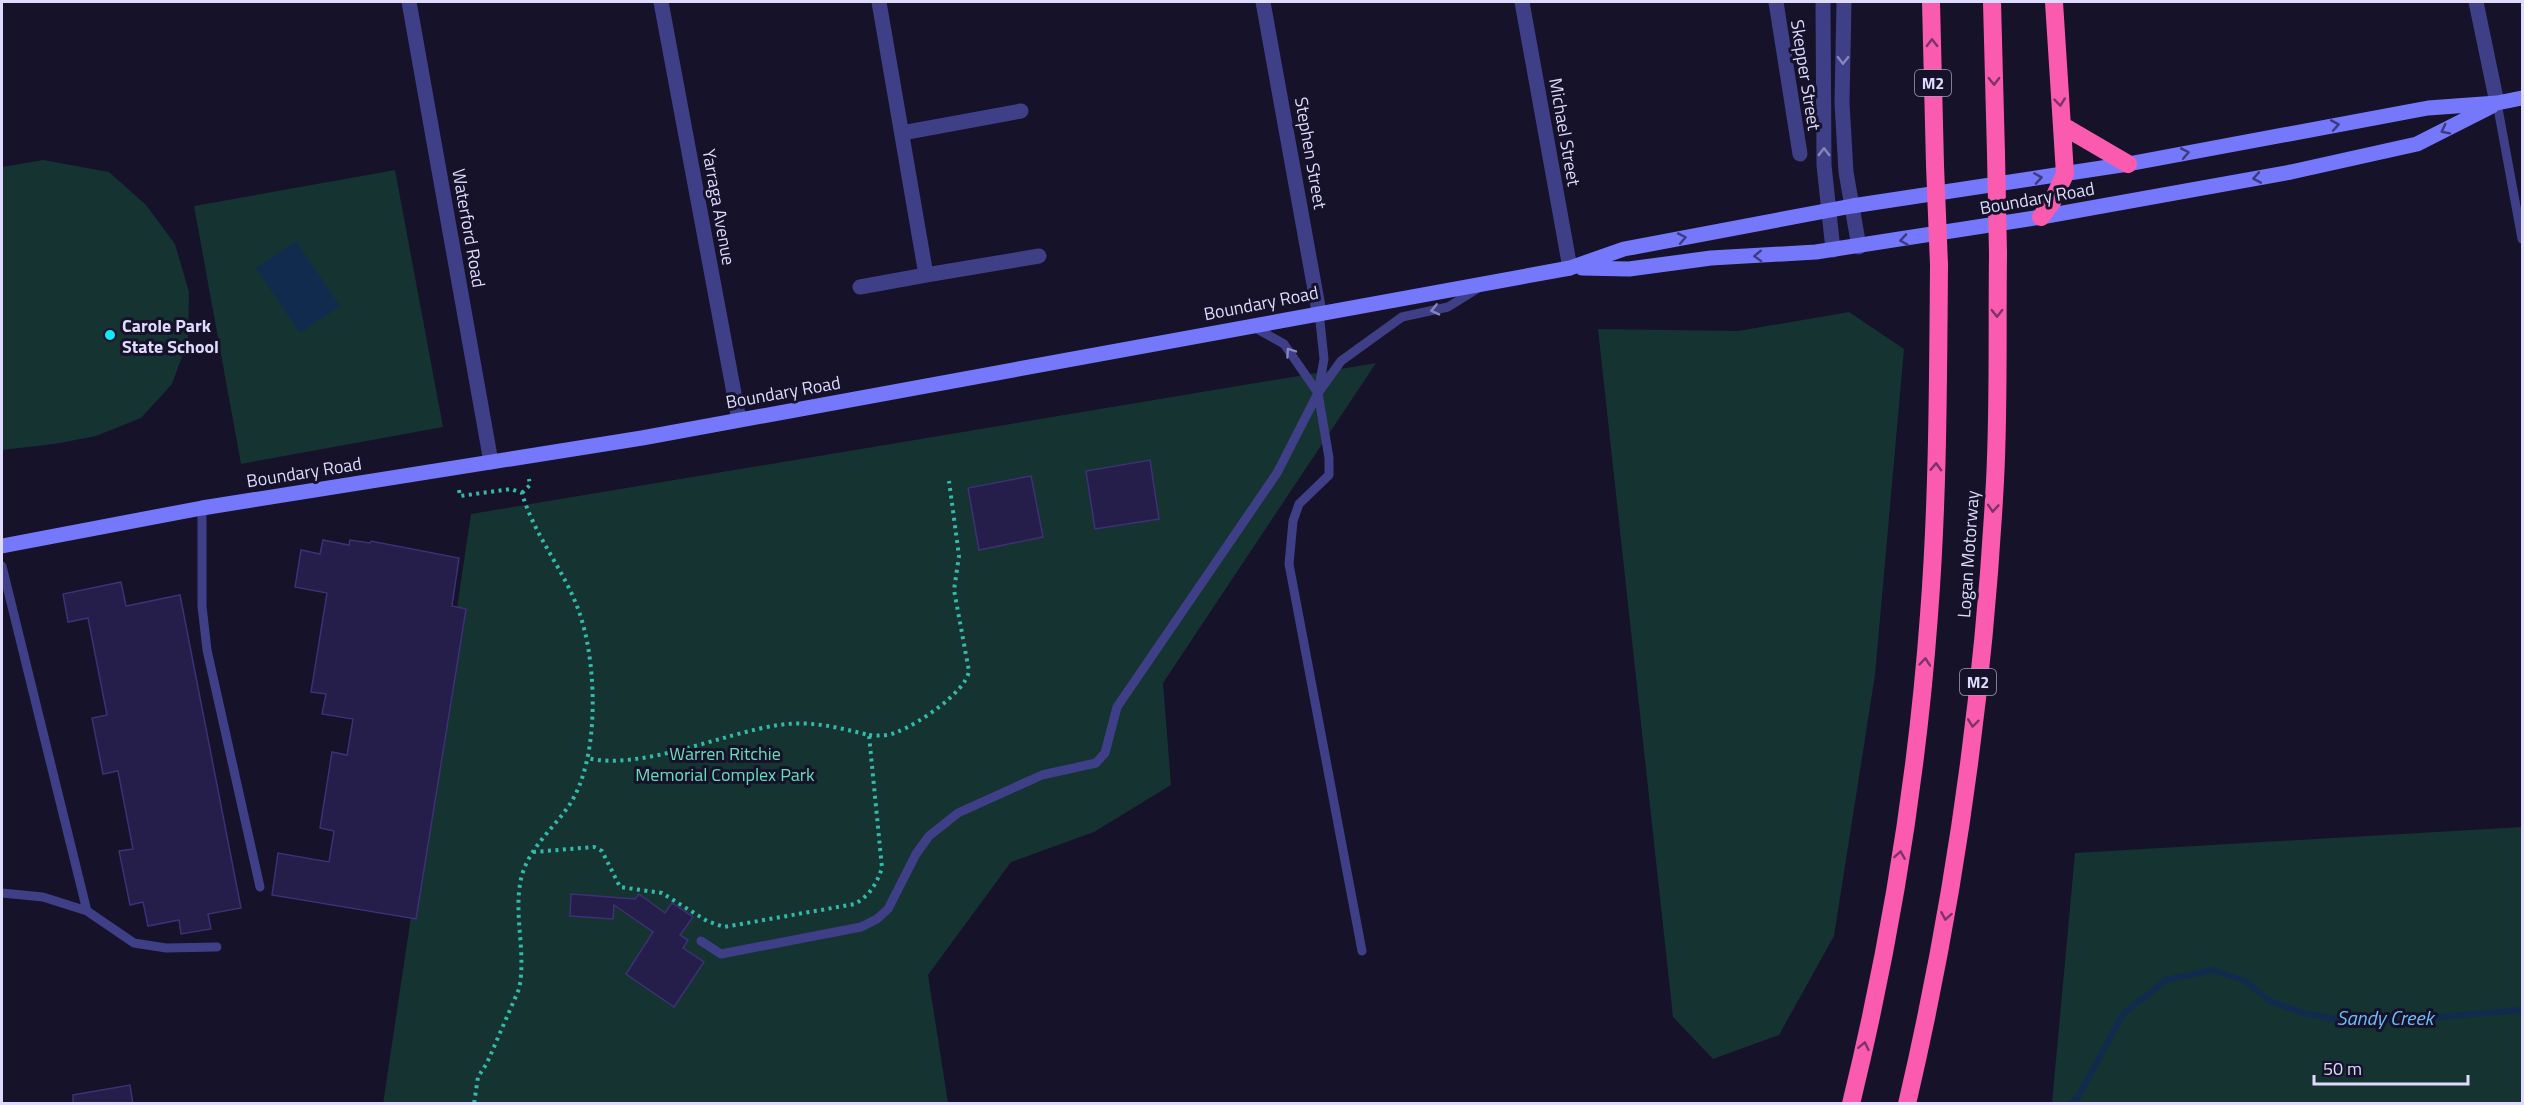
<svg xmlns="http://www.w3.org/2000/svg" width="2524" height="1105" font-family="'Titillium Web',sans-serif">
  <style>
    .green { fill: #153331 }
    .water { fill: #112b4e }
    .lines { fill: none; stroke-linecap: round; stroke-linejoin: round }
    .stream { stroke: #112b4e; stroke-width: 6 }
    .building { fill: #251e4a; stroke: #3c3175; stroke-width: 1.5 }
    .path { stroke: #35b9ab; stroke-width: 4; stroke-dasharray: 3 4.5; stroke-linecap: butt }
    .service { stroke: #3e3f87; stroke-width: 9 }
    .minor { stroke: #3e3f87; stroke-width: 15 }
    .tertiary { stroke: #3e3f87; stroke-width: 15 }
    .secondary { stroke: #7678fb; stroke-width: 15 }
    .motorway { stroke: #fa5bae; stroke-width: 18 }
    .motorway-bridge { stroke: #fa5bae; stroke-width: 18 }
    .oneway { stroke: #7c3365 }
    .oneway2 { stroke: #8685bd }
    .oneway3 { stroke: #3c3b7e }
    .poi-dot { fill: #0eeaf7; stroke: #15122a; stroke-width: 2 }
    .labels { text-anchor: middle; dominant-baseline: central; stroke-width: 6; stroke-linejoin: round; paint-order: stroke }
    .shield { fill: #15122a; stroke: #a29fbe; stroke-width: 1.5 }
    .shield-label { font-size: 16px; font-weight: bold; fill: #dedbfe }
    .street-label { font-size: 18px; fill: #dedbfe; stroke: #15122a }
    .poi-label { font-size: 18px; font-weight: bold; fill: #dedbfe; stroke: #15122a; text-anchor: start }
    .park-label { font-size: 18px; fill: #68ddbb; stroke: #15122a }
    .water-label { font-size: 20px; font-style: italic; fill: #6dbffa; stroke: #15122a }
  </style>
  <rect width="100%" height="100%" fill="#15122a"/>
  <path class="green" d="M 43,160 L 109,172 L 146,205 L 175,244 L 189,292 L 188,340 L 172,384 L 141,418 L 96,436 L 54,444 L 2,450 L 2,167 Z
    M 395,170 L 443,427 L 241,464 L 194,206 Z
    M 1849,312 L 1904,349 L 1875,675 L 1834,936 L 1779,1035 L 1713,1059 L 1673,1017 L 1598,329 L 1738,331 Z
    M 1376,363 L 1163,683 L 1171,785 L 1094,832 L 1011,862 L 928,975 L 948,1103 L 383,1104 L 471,514 Z
    M 2522,827 L 2522,1103 L 2052,1103 L 2075,853 Z"/>
  <path class="water" d="M 296,241 L 340,306 L 300,333 L 256,268 Z"/>
  <g class="lines">
    <path class="stream" d="M 2071,1104 L 2078,1097 L 2123,1014 L 2166,980 L 2212,970 L 2245,981 L 2270,1001 L 2303,1013 L 2340,1020 L 2402,1020 L 2522,1010"/>
  </g>
  <path class="building" d="M 1150,460 L 1159,519 L 1095,529 L 1086,471 Z
    M 1031,476 L 1043,537 L 979,550 L 968,488 Z
    M 323,540 L 349,545 L 350,540 L 370,543 L 371,541 L 459,558 L 452,606 L 466,609 L 416,919 L 272,895 L 278,853 L 329,862 L 334,831 L 320,828 L 332,752 L 347,755 L 353,719 L 322,714 L 326,694 L 311,692 L 327,593 L 295,587 L 301,550 L 320,554 Z
    M 121,582 L 126,606 L 180,595 L 241,908 L 208,914 L 211,929 L 181,934 L 179,920 L 148,926 L 143,902 L 130,905 L 119,851 L 133,849 L 118,771 L 103,774 L 92,718 L 107,715 L 88,618 L 68,622 L 63,594 Z
    M 571,894 L 635,899 L 639,894 L 665,913 L 672,903 L 693,917 L 680,935 L 688,940 L 683,948 L 704,962 L 674,1007 L 626,974 L 653,932 L 614,905 L 613,919 L 570,916 Z
    M 130,1085 L 133,1104 L 73,1104 L 73,1095 Z"/>
  <g class="lines">
    <path class="path" d="M 459,490 L 460,496 L 511,489 L 522,493 C 535,539 569,575 582,621 C 597,671 599,759 570,804 C 554,828 530,847 522,875 C 512,912 527,951 519,989 L 487,1063 L 478,1077 L 474,1104
      M 522,493 L 530,485 L 529,479
      M 869,735 C 879,736 888,736 897,732 C 918,724 965,693 969,671 L 954,590 L 959,556 L 949,481
      M 533,852 L 594,847 L 602,851 L 620,887 L 662,893 L 707,921 L 724,927 L 855,904 C 870,895 876,885 882,868 L 869,735 C 839,728 812,720 779,725 C 723,733 641,771 587,758"/>
    <path class="service" d="M 2497,103 L 2522,239
      M 1319,312 L 1324,359 L 1318,393 L 1329,458 L 1329,475 L 1299,504 L 1293,521 L 1289,564 L 1362,951
      M 1252,326 L 1284,344 L 1318,393
      M 202,508 L 202,606 L 207,650 L 260,887
      M 2,566 L 87,911
      M 2,893 L 43,897 L 87,911 L 134,943 L 166,948 L 217,947
      M 701,941 L 721,954 L 861,927 L 877,919 L 888,909 L 916,854 L 929,836 L 958,813 L 1042,775 L 1096,763 L 1105,753 L 1117,707 L 1277,473 L 1318,393 L 1341,361 L 1402,317 L 1448,307 L 1477,289"/>
    <path class="minor" d="M 661,2 L 739,420
      M 879,2 L 926,275 L 1039,256
      M 1263,2 L 1319,312
      M 1522,2 L 1570,268
      M 1776,2 L 1800,154
      M 1823,2 L 1824,165 L 1833,250
      M 1844,2 L 1842,103 L 1846,172 L 1859,247
      M 2476,2 L 2497,103
      M 902,133 L 1021,111
      M 860,287 L 926,275"/>
    <path class="tertiary" d="M 409,2 L 491,462"/>
    <path class="secondary" d="M 1582,268 L 1629,269 L 1711,258 L 1816,252 L 2041,217 L 2291,172 L 2417,144 L 2492,106
      M 2,546 L 202,508 L 642,438 L 1570,268 L 1624,249 L 1852,206 L 2128,164 L 2428,108 L 2497,103 L 2522,98"/>
    <path class="motorway" d="M 1931,2 L 1935,165
      M 1992,2 L 1996,154
      M 2063,126 L 2128,164
      M 2041,217 L 2052,202 L 2065,174 L 2054,2
      M 1851,1104 C 1890,944 1917,779 1929,615 C 1938,499 1938,382 1939,265
      M 1907,1104 C 1955,899 1984,690 1995,481 C 1999,406 1997,330 1998,254"/>
    <path class="motorway-bridge" d="M 1996,154 L 1998,254
      M 1935,165 L 1939,265"/>
  </g>
  <defs><path id="oneway-chevron" d="M-2-3.5L2.5 0L-2 3.5" fill="none" stroke-width="1.6" stroke-linecap="round" stroke-linejoin="round" transform="scale(1.5)"/></defs>
  <g class="oneway">
    <use href="#oneway-chevron" transform="translate(1932 43) rotate(-91)"/>
    <use href="#oneway-chevron" transform="translate(1994 81) rotate(89)"/>
    <use href="#oneway-chevron" transform="translate(2060 102) rotate(84)"/>
    <use href="#oneway-chevron" transform="translate(1997 313) rotate(90)"/>
    <use href="#oneway-chevron" transform="translate(1936 467) rotate(-88)"/>
    <use href="#oneway-chevron" transform="translate(1993 508) rotate(94)"/>
    <use href="#oneway-chevron" transform="translate(1925 662) rotate(-85)"/>
    <use href="#oneway-chevron" transform="translate(1973 723) rotate(97)"/>
    <use href="#oneway-chevron" transform="translate(1900 855) rotate(-81)"/>
    <use href="#oneway-chevron" transform="translate(1946 916) rotate(100)"/>
    <use href="#oneway-chevron" transform="translate(1864 1046) rotate(-78)"/>
  </g>
  <g class="oneway2">
    <use href="#oneway-chevron" transform="translate(1843 60) rotate(91)"/>
    <use href="#oneway-chevron" transform="translate(1824 152) rotate(-90)"/>
    <use href="#oneway-chevron" transform="translate(1435 310) rotate(167)"/>
    <use href="#oneway-chevron" transform="translate(1290 352) rotate(-125)"/>
  </g>
  <g class="oneway3">
    <use href="#oneway-chevron" transform="translate(2335 125) rotate(-10)"/>
    <use href="#oneway-chevron" transform="translate(2445 130) rotate(153)"/>
    <use href="#oneway-chevron" transform="translate(2185 153) rotate(-11)"/>
    <use href="#oneway-chevron" transform="translate(2038 178) rotate(-9)"/>
    <use href="#oneway-chevron" transform="translate(2257 178) rotate(170)"/>
    <use href="#oneway-chevron" transform="translate(1682 238) rotate(-11)"/>
    <use href="#oneway-chevron" transform="translate(1904 240) rotate(171)"/>
    <use href="#oneway-chevron" transform="translate(1758 256) rotate(178)"/>
  </g>
  <circle class="poi-dot" cx="110" cy="335" r="6"/>
  <g class="labels">
    <g class="shield">
      <rect x="1915" y="70" width="36" height="26" rx="4.5"/>
      <rect x="1960" y="669" width="36" height="26" rx="4.5"/>
    </g>
    <g class="shield-label">
      <text x="1933" y="83">M2</text>
      <text x="1978" y="682">M2</text>
    </g>
    <g class="street-label">
      <text transform="translate(1806 75) rotate(81)">Skepper Street</text>
      <text transform="translate(1565 132) rotate(80)">Michael Street</text>
      <text transform="translate(1311 153) rotate(80)">Stephen Street</text>
      <text transform="translate(2037 198) rotate(-10)">Boundary Road</text>
      <text transform="translate(719 207) rotate(80)">Yarraga Avenue</text>
      <text transform="translate(469 228) rotate(80)">Waterford Road</text>
      <text transform="translate(1261 303) rotate(-11)">Boundary Road</text>
      <text transform="translate(783 392) rotate(-10)">Boundary Road</text>
      <text transform="translate(304 472) rotate(-9)">Boundary Road</text>
      <text transform="translate(1968 554) rotate(-86)">Logan Motorway</text>
    </g>
    <g class="poi-label">
      <text x="122" y="325">Carole Park<tspan x="122" dy="21">State School</tspan></text>
    </g>
    <g class="park-label">
      <text x="725" y="753">Warren Ritchie<tspan x="725" dy="21">Memorial Complex Park</tspan></text>
    </g>
    <g class="water-label">
      <text x="2385" y="1017">Sandy Creek</text>
    </g>
  </g>
  <rect width="2524" height="1105" fill="none" stroke="#dedbfe" stroke-width="6"/>
  <path d="M2314 1075v9h154v-9" fill="none" stroke="#dedbfe" stroke-width="3"/>
  <text x="2323" y="1075" font-size="18" fill="#dedbfe" stroke="#15122a" stroke-width="4.5" paint-order="stroke">50 m</text>
</svg>
